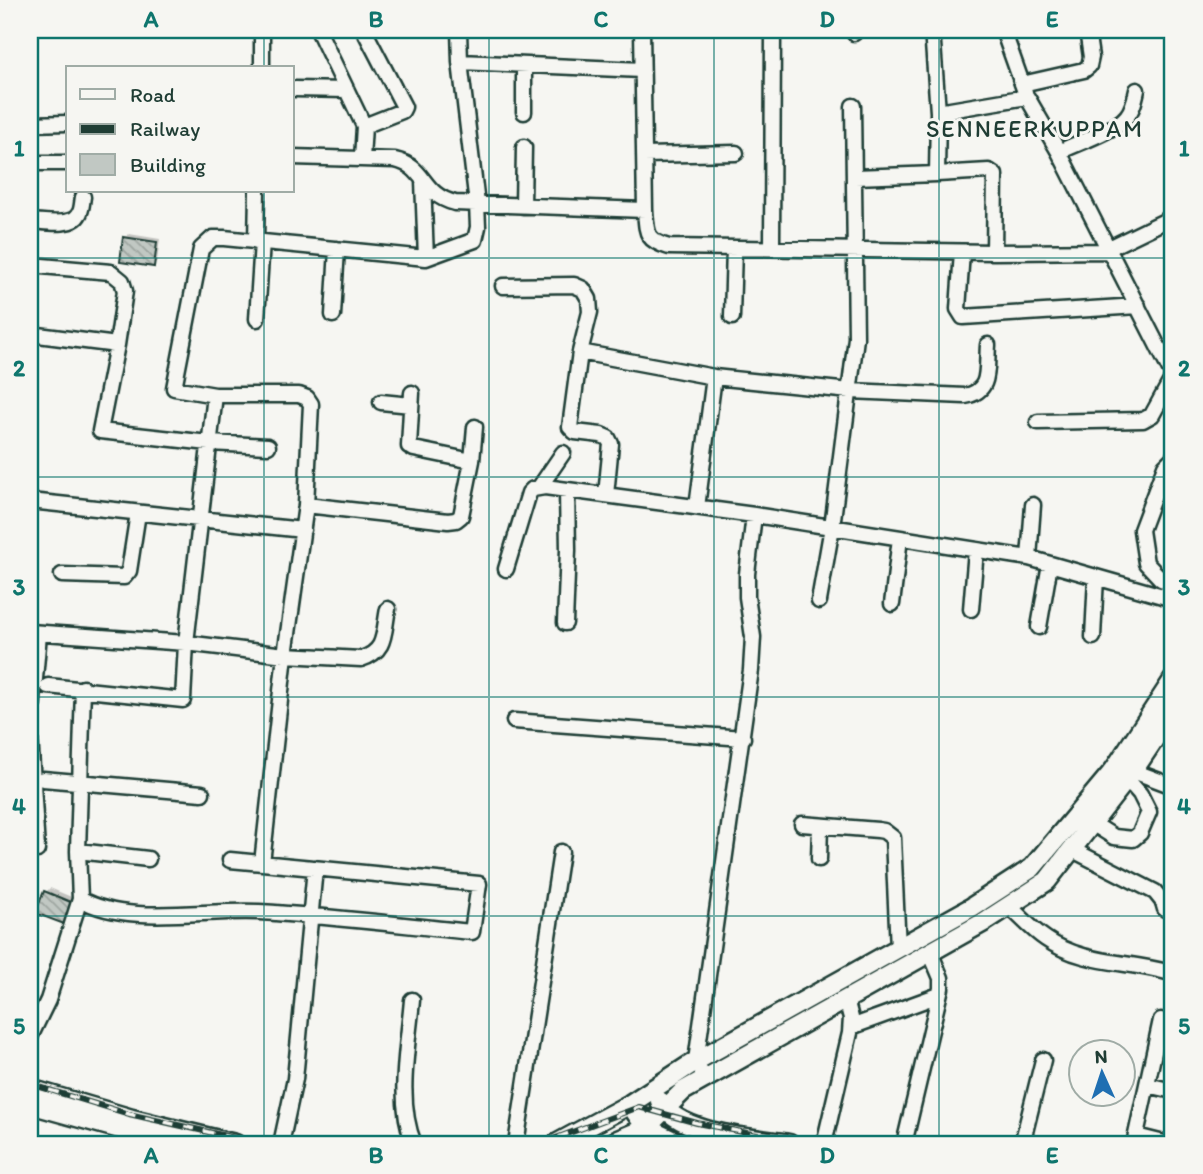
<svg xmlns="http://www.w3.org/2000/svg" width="1203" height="1174" font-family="Itim,sans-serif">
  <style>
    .shadow { fill: #0003 }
    .building { fill: url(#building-back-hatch); stroke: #1f3d34; stroke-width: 2 }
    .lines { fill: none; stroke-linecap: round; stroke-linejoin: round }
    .minor-casing { stroke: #1f3d34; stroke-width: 19 }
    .major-casing { stroke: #1f3d34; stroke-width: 23 }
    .minor { stroke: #f6f6f2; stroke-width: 14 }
    .major { stroke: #f6f6f2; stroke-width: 18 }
    .rail-casing { stroke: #1f3d34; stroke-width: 6 }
    .rail { stroke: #f6f6f2; stroke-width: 3.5; stroke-dasharray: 10; stroke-linecap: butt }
    .grid { fill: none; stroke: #0f766e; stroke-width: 2; stroke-opacity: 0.55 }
    .labels { text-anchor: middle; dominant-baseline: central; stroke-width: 6; stroke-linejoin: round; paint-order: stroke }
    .quarter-label { font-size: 24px; letter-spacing: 2px; fill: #1f3d34; stroke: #f6f6f2 }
    .neatline { fill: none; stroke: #0f766e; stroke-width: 2.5 }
    .grid-label { font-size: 23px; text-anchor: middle; font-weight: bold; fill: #0f766e }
  </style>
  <defs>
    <pattern id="building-back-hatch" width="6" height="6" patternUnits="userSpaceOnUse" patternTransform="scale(1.75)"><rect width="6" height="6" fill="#c1c8c3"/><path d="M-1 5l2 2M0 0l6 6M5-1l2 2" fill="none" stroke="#9ca49f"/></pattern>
  </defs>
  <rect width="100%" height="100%" fill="#f6f6f2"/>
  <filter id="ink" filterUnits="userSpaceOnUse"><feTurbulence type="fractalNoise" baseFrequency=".0143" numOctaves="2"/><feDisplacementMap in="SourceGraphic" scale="14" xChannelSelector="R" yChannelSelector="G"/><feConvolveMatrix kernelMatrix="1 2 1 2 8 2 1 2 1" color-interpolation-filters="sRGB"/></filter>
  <g filter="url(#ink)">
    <path class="shadow" d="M 129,234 L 160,239 L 157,261 L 153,265 L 125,238 Z
      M 50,888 L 76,899 L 64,922 L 46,892 Z"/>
    <path class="building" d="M 123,237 L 157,242 L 154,267 L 120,262 Z
      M 44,891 L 73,903 L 64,924 L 35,913 Z"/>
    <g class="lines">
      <g class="minor-casing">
        <path id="minor" d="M 318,30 L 364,126 L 362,159
          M 642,30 L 645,210 C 647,233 645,240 669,247 L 994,252 L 1111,251
          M 854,30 L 854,33
          M 932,30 L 938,112 L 1027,97 L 1059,152 L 1173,376
          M 1003,30 L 1025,92
          M 460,62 L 642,70
          M 262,68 L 262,30
          M 1022,84 L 1084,70 L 1089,66 L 1091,57 L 1087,30
          M 295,89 L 346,90
          M 524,112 L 524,65
          M 30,124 L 68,123
          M 364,126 L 402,111 L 404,107 L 364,30
          M 1059,152 C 1077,143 1115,131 1127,116 C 1133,109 1135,99 1137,90
          M 644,155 L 736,153
          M 292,157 L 395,160 C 427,167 420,194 455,203 L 645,210
          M 30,163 L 68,163
          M 937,174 L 989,171 L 995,175 L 994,252
          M 855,177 L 937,174 L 938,112
          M 423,181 L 426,258
          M 523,206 L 524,147
          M 30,221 C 42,221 72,228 79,214 C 82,210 82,202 83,197
          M 256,242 L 257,191
          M 772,248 L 773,30
          M 1109,248 L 1173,217
          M 962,252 L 958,309 L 963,317 L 1138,306
          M 30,265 L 111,272 L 122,281 L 125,291 L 117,345 L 100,431 L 209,443 L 268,446
          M 503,286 L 574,285 L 583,289 L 589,299 L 590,312 L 580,352 L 570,427 L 575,432 L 601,435 L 608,438 L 611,444 L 606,495
          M 333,315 L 337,249
          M 732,317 L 734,248
          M 257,319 L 262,242
          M 30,334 L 117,345
          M 580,352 L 714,377 L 850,391 L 965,396 C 992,391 986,369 988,345
          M 412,393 L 409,446 L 414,449 L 472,461
          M 381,402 L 411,405
          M 1038,422 L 1143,420 L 1152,415 L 1173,377
          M 1173,458 L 1165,466 L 1141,530 L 1146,563 L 1161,579 L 1173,583
          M 539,488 L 563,453
          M 30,501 L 303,530
          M 306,505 L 448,521 L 456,520 L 461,516 L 472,461 L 475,427
          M 697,507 L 714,377
          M 1029,558 L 1033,505
          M 506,569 L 529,493 L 533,489 L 545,487 L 754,515 L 1029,558 L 1173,599
          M 62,575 L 124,577 L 129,571 L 138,513
          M 819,601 L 832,527 L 856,338 L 853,106
          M 892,604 L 900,538
          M 971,609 L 976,550
          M 565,623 L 568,550 L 567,490
          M 1039,627 L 1050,564
          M 30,632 L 186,643 L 285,655 L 361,659 C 387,651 383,633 388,609
          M 1093,637 L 1096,577
          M 48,686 L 183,700 L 186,643 L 215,395
          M 514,721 L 743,738
          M 1122,770 L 1133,771 L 1173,786
          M 43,779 L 202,793
          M 1092,823 L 1114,837 L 1133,839 L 1140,833 L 1149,812 L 1140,794 L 1127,779
          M 802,824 L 878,830 L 884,831 L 893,838 L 898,949
          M 1071,849 L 1155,892 L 1163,902 L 1165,909
          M 37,850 L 30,734 L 39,634
          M 78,851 L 83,688
          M 148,859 L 78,851 L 80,899 C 128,926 203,909 259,912 C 330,916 401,925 472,932 L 479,884 L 230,860
          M 819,859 L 820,826
          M 262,863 L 285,655 L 306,505 L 311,404 L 307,398 L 299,395 L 215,395 L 174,388 L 201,249 L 213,238 L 224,238 L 426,258 L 475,240 L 478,227 L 477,204 L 460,62 L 459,30
          M 1009,906 C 1021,917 1032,930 1046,939 C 1081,964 1127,961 1167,972
          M 412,1000 C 408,1047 396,1100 414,1144
          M 851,1027 L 939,995
          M 30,1037 L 48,1000 L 80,899
          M 699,1067 L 696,1061 L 751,670 L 753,637 L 747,597 L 747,574 L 754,515
          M 1147,1085 L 1173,1091
          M 1136,1136 L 1168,1144
          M 281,1144 L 295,1079 L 315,868
          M 516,1144 L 561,852
          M 824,1144 L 850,1033 L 851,1018 L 846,999
          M 904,1144 L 941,988 L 941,978 L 930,952
          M 1022,1144 L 1043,1060
          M 1134,1144 L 1161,1020"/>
      </g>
      <g class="major-casing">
        <path id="major" d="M 30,1089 L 132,1119 L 235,1144
          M 660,1101 C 678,1135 754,1138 789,1144
          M 30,1104 L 174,1144
          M 630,1104 L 646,1128 L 680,1144
          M 556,1144 L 630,1104 L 696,1061 L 972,907 L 1032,868 L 1114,770 L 1173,680
          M 608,1144 L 646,1128 L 683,1091 L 984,922 L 1047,881 L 1133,771 L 1173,711"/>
      </g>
      <use href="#minor" class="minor"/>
      <use href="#major" class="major"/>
      <g class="rail-casing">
        <path id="rail" d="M 30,1084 L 129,1114 L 261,1144
          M 540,1144 L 639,1107 L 697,1123 L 802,1144"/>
      </g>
      <use href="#rail" class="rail"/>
    </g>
  </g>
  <path class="grid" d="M 264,30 L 264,68M 489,30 L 489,1144M 714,30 L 714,1144M 939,30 L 939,1144M 264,191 L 264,1144M 30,258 L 1173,258M 30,477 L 1173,477M 30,697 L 1173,697M 30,916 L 1173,916"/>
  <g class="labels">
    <g class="quarter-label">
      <text x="1035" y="128">SENNEERKUPPAM</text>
    </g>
  </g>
  <rect width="1203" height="1174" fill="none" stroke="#f6f6f2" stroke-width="77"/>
  <rect x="66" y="66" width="228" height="126" fill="#f6f6f2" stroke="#a0aca6" stroke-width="2"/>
  <rect x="80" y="89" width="35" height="10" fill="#f6f6f2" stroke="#a0aca6" stroke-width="2"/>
  <text x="130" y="102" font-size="21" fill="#1f3d34">Road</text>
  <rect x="80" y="124" width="35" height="10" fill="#1f3d34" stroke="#a0aca6" stroke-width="2"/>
  <text x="130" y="136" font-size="21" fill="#1f3d34">Railway</text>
  <rect x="80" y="154" width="35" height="21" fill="#c1c8c3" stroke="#a0aca6" stroke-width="2"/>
  <text x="130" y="172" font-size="21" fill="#1f3d34">Building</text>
  <g transform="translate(1102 1073) rotate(357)"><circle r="33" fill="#f6f6f2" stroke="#a0aca6" stroke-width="2"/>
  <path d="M0-5L12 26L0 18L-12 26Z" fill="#1f6fb2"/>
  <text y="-10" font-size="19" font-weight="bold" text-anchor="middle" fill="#1f3d34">N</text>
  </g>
  <rect x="38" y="38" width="1126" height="1098" class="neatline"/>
  <g class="grid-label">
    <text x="151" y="27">A</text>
    <text x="376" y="27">B</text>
    <text x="601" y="27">C</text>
    <text x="827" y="27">D</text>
    <text x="1052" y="27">E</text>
    <text x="19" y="156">1</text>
    <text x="1184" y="156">1</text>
    <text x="19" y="376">2</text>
    <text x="1184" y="376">2</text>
    <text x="19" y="595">3</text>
    <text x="1184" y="595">3</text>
    <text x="19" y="814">4</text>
    <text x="1184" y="814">4</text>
    <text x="19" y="1034">5</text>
    <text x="1184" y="1034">5</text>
    <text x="151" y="1163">A</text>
    <text x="376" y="1163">B</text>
    <text x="601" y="1163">C</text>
    <text x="827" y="1163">D</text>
    <text x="1052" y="1163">E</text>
  </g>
</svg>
